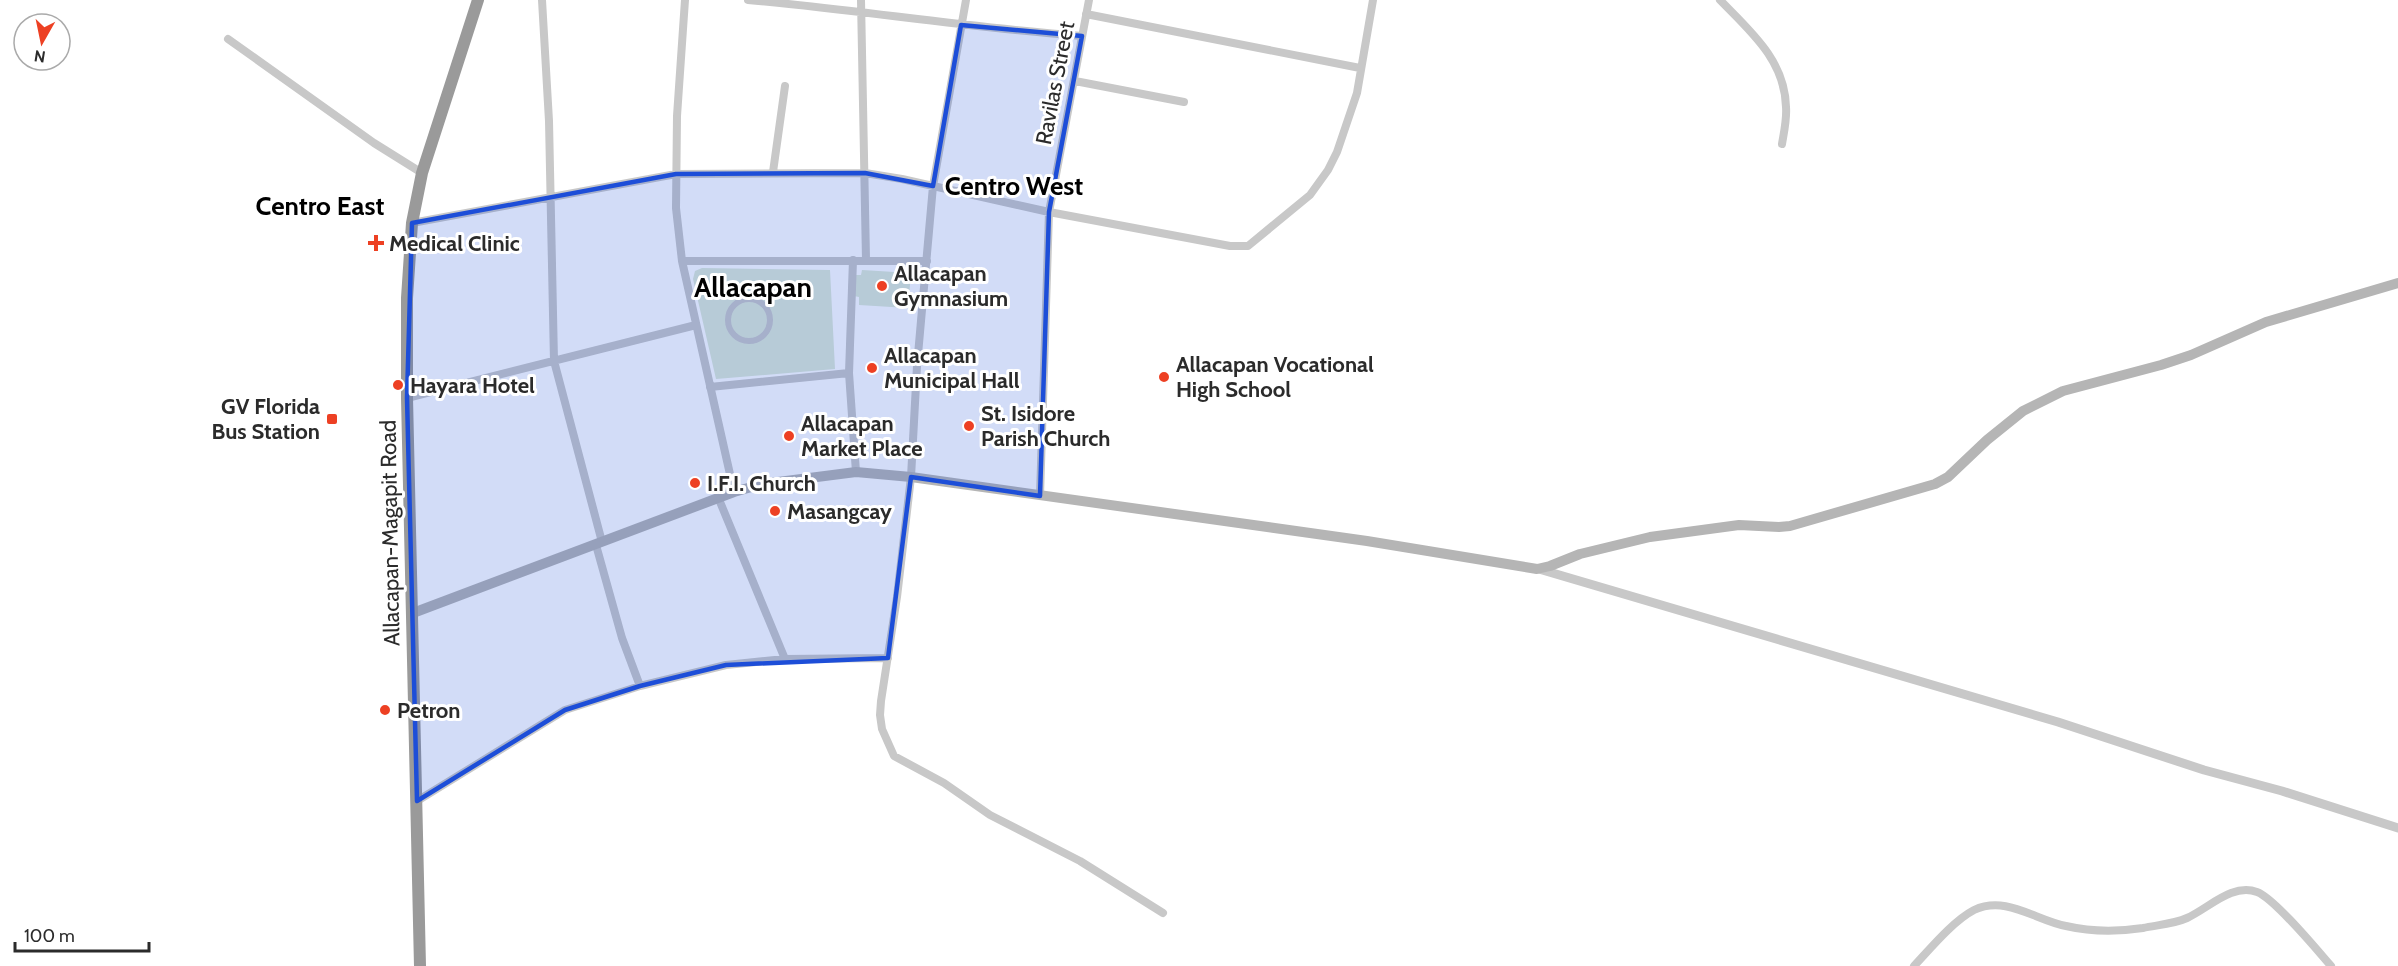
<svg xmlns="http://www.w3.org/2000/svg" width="2398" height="966" font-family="Cabin,sans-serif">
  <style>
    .green { fill: #deead8 }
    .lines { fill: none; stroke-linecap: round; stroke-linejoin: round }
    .pedestrian { stroke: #c8c8c8; stroke-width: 6 }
    .minor { stroke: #c8c8c8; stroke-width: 8 }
    .tertiary { stroke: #c8c8c8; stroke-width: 9 }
    .secondary { stroke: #b5b5b5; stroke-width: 10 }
    .trunk { stroke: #9a9a9a; stroke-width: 12 }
    .marked { fill: #1d4ed8; fill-opacity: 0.2; stroke: #1d4ed8; stroke-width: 4.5; stroke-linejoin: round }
    .poi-dot { fill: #ed4023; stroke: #fff; stroke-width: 2 }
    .labels { text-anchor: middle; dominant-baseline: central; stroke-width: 6; stroke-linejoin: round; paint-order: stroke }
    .street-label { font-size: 22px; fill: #2b2b2b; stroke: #fff }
    .poi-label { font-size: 22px; font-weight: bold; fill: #2b2b2b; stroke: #fff; text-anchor: start }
    .quarter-label { font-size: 26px; font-weight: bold; fill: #000; stroke: #fff }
    .district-label { font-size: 28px; font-weight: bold; fill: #000; stroke: #fff }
  </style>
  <rect width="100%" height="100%" fill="#fff"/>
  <path class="green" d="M 702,268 L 830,270 L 835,369 L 716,379 L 693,279 L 695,271 Z
    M 862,270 L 911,273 L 908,308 L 859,305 L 859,297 L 854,296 L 855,275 L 861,275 Z"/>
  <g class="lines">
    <path class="pedestrian" d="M728 320a21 21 0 1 1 42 0a21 21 0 1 1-42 0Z"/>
    <path class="minor" d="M 542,0 L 549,121 L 554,361 L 602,542
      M 685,0 L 677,116 L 676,208 L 682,261 L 734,492
      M 748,0 C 860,10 970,28 1082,36
      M 861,0 L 866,260
      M 966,0 L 933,186 L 917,366 L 911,477 L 897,597 L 881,701 L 880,715 L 882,729 L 894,756 L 944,783 L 990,815 L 1080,861 L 1163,913
      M 1720,0 C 1750,31 1785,60 1786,107 C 1787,119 1784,132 1782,144
      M 1086,14 L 1360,68
      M 228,39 L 374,143 L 422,173
      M 1075,81 L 1184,102
      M 773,172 L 785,86
      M 412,223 L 676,174 L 865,173 L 902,179 L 1049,212 L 1230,246 L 1248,246 L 1310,195 L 1328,170 L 1337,152 L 1357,93 L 1373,0
      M 853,260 L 849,373 L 856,472
      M 682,261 L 927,261
      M 710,387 L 849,373
      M 407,398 L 696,325
      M 1040,496 L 1049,212 L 1089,0
      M 718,497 L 785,659
      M 596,545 L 622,638 L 640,686
      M 417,801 L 565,710 L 640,686 L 726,665 L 785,659 L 888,658
      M 1914,966 C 1930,949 1953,921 1974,910 C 2006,895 2035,920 2066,926 C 2092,932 2116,932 2143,928 C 2157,925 2174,924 2187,918 C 2209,908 2232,883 2257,892 C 2274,898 2317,950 2331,966"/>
    <path class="tertiary" d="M 1539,569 L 2058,722 L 2204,770 L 2282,791 L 2398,828"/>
    <path class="secondary" d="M 413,613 L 734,492 L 762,484 L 856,472 L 911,477 L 1367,541 L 1537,569 L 1550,566 L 1580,554 L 1650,537 L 1739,525 L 1779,527 L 1790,526 L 1935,484 L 1948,477 L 1987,440 L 2023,411 L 2063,391 L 2161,365 L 2191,355 L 2266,322 L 2398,283"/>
    <path class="trunk" d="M 420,966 L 407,398 L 407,298 L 412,223 L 422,173 L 478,0"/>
  </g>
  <path class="marked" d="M 961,25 L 1082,36 L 1049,212 L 1040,496 L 911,477 L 888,658 L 726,665 L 640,686 L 565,710 L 417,801 L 407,398 L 412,223 L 676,174 L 865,173 L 933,186 Z"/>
  <g class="poi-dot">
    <path d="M373 234h6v6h6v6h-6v6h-6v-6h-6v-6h6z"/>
    <circle cx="882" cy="286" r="6"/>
    <circle cx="872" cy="368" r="6"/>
    <circle cx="1164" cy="377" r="6"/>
    <circle cx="398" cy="385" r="6"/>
    <rect x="326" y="413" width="12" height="12" rx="3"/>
    <circle cx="969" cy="426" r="6"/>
    <circle cx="789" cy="436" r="6"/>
    <circle cx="695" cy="483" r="6"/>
    <circle cx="775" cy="511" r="6"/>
    <circle cx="385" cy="710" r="6"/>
  </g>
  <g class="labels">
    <g class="street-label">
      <text transform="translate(1055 83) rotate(-79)">Ravilas Street</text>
      <text transform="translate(390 533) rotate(-91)">Allacapan-Magapit Road</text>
    </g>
    <g class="poi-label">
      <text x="389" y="243">Medical Clinic</text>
      <text x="894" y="273">Allacapan<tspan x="894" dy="25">Gymnasium</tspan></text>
      <text x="884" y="355">Allacapan<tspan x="884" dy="25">Municipal Hall</tspan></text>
      <text x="1176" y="364">Allacapan Vocational<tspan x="1176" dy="25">High School</tspan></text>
      <text x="410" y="385">Hayara Hotel</text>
      <text x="320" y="406" text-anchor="end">GV Florida<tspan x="320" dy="25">Bus Station</tspan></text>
      <text x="981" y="413">St. Isidore<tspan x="981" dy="25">Parish Church</tspan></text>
      <text x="801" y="423">Allacapan<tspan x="801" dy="25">Market Place</tspan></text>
      <text x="707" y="483">I.F.I. Church</text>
      <text x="787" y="511">Masangcay</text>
      <text x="397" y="710">Petron</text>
    </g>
    <g class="quarter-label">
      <text x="1014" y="186">Centro West</text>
      <text x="320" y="206">Centro East</text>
    </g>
    <g class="district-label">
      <text x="753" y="287">Allacapan</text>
    </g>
  </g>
  <g transform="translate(42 42) rotate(189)"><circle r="28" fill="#ffffff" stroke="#aaaaaa" stroke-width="1.5"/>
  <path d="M0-4.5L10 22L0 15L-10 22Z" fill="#ed4023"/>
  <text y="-9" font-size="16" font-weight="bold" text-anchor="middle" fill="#2b2b2b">N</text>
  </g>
  <path d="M15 942v9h134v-9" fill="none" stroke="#2b2b2b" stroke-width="3"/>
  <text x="24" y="942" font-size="18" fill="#2b2b2b" stroke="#ffffff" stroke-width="4.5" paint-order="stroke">100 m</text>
</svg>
